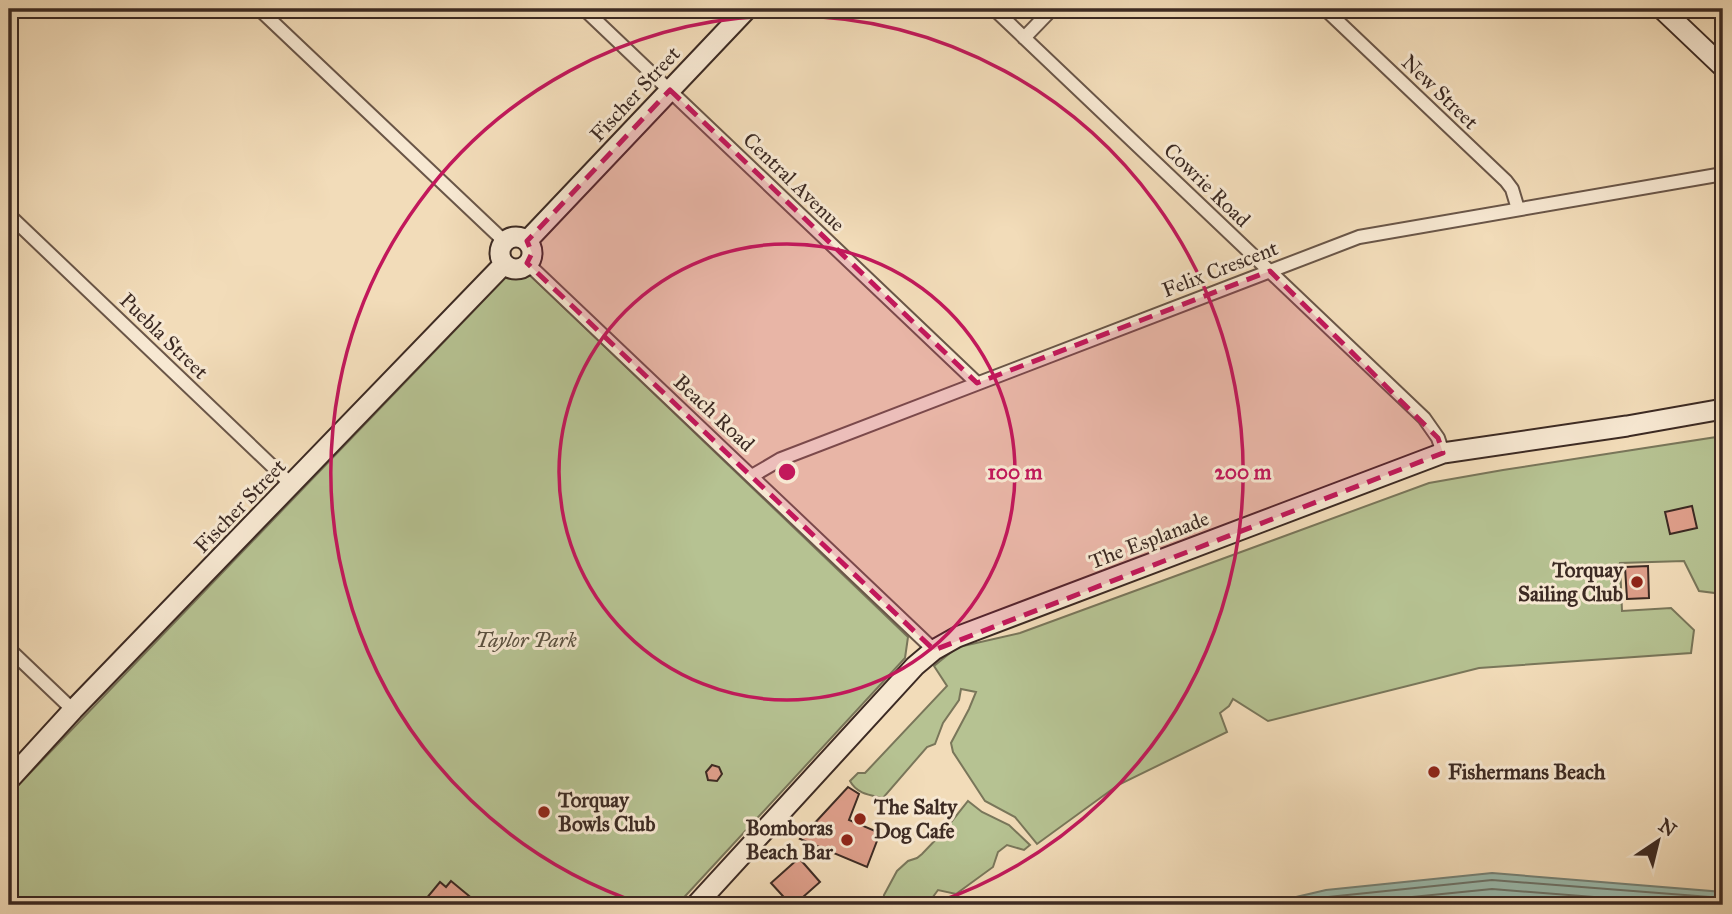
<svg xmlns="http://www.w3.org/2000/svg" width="1732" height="914" font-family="'IM FELL Great Primer',serif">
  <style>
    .green { fill: #b6c292; stroke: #79765a; stroke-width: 2 }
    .water { fill: #9bbcaf; stroke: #758277; stroke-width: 2 }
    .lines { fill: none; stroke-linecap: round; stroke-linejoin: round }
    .shore { stroke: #6c7369; stroke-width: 2 }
    .building { fill: #df9f8b; stroke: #3c2a23; stroke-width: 2 }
    .street-casing { stroke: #6a5648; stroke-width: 16 }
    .secondary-casing { stroke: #3c2a23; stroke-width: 23 }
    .street { stroke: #f7e8d2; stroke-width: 12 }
    .secondary { stroke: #f7e8d2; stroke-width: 19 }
    .marked { fill: #c2185b; fill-opacity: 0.2; stroke: #c2185b; stroke-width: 5; stroke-dasharray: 14 9; stroke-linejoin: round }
    .ring { fill: none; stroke: #c2185b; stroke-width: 3.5 }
    .poi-dot { fill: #8f2418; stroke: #f7e8d2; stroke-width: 2.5 }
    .labels { text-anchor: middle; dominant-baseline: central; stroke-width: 6; stroke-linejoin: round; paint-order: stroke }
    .street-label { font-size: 21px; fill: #3c2a23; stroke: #f7e8d2 }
    .poi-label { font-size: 21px; font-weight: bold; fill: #3c2a23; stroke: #f7e8d2; text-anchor: start }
    .park-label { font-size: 21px; font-style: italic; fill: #5a503f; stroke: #f7e8d2 }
    .centre { fill: #c2185b; stroke: #f7e8d2; stroke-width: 3.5 }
    .ring-label { font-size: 21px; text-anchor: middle; font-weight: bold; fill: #c2185b; stroke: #f7e8d2; stroke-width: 6; stroke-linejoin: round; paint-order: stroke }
  </style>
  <rect width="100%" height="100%" fill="#f2dcb9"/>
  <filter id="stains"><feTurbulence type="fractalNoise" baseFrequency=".00286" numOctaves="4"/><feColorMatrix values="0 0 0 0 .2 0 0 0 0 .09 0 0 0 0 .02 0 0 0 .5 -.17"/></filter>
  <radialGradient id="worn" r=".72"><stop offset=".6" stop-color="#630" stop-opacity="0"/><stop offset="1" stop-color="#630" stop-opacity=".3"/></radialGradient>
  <path class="green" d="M 509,274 L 530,275 L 908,637 L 905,658 L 677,905 L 9,905 L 9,795 Z
    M 1723,436 L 1723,594 L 1699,591 L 1684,561 L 1620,563 L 1622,611 L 1671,608 L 1694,630 L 1691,653 L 1479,668 L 1268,721 L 1233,699 L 1229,706 L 1220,713 L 1227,732 L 1118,785 L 1037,844 L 1015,817 L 985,801 L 953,752 L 951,743 L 969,709 L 976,692 L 961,689 L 959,700 L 943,723 L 935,744 L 927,747 L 883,798 C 870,795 857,794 850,781 L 858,773 L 865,773 L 947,686 L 934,666 L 955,649 L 963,646 L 1020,633 L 1429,483 L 1503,470 Z
    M 968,801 L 982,812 L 1009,825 L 1030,845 L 1024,850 L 1007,845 L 998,852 L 993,867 L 956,894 L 938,890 L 927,905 L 883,905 L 884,895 L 897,871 L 908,861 L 917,858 L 922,854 L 944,831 Z"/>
  <path class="water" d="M 1492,873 L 1723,892 L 1723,905 L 1262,905 L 1326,890 Z"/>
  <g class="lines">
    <path class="shore" d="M 1292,905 L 1328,897 L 1492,880 L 1723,898
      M 1332,905 L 1492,889 L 1696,905
      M 1435,905 L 1492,899 L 1565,905"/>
  </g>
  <path class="building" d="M 1692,506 L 1697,528 L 1670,534 L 1665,512 Z
    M 1648,566 L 1649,598 L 1627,599 L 1625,567 Z
    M 712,765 L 719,767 L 722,774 L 717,781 L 708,780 L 706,772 Z
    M 848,787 L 859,794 L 849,820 L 880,833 L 867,867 L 800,839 Z
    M 799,858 L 820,882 L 794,905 L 791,905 L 771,883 Z
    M 451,881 L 480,905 L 431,905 L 425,900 L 440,882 L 446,887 Z"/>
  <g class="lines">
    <g class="street-casing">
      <path id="street" d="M 259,9 L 504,241
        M 584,9 L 977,383
        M 994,9 L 1424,418 L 1438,438 L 1443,453
        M 1325,9 L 1506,181 L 1512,189 L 1518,209
        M 1024,38 L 1052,9
        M 9,215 L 292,485
        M 527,263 L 934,650
        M 752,476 L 781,459 L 1359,237 L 1723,174
        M 9,649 L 73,710"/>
    </g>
    <g class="secondary-casing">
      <path id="secondary" d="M 1662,9 L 1723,67
        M500 253a16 16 0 1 1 32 0a16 16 0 1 1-32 0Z
        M 527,241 L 747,9
        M 9,780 L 73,710 L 504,264
        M 696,905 L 915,666 L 934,650 L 957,637 L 1443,453 L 1627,426 L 1723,409"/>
    </g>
    <use href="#street" class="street"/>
    <use href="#secondary" class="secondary"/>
  </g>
  <path class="marked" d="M 670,90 L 977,383 L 1270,271 L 1438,438 L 1443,453 L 934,650 L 527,263 L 532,253 L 527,241 Z"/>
  <g class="ring">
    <circle cx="787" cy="472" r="228"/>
    <path d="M642 904A456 456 0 1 1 932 904"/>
  </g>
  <g class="poi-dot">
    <circle cx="1637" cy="582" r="7"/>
    <circle cx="1434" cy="772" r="7"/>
    <circle cx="544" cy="812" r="7"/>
    <circle cx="860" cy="819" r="7"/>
    <circle cx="847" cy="840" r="7"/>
  </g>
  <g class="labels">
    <g class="street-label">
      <text transform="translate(1440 92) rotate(44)">New Street</text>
      <text transform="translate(635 94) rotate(-47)">Fischer Street</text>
      <text transform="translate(794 182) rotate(44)">Central Avenue</text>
      <text transform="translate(1207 185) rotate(44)">Cowrie Road</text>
      <text transform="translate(1220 269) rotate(-21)">Felix Crescent</text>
      <text transform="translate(164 336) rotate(44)">Puebla Street</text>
      <text transform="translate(714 413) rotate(43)">Beach Road</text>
      <text transform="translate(240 506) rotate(-46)">Fischer Street</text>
      <text transform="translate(1149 540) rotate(-21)">The Esplanade</text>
    </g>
    <g class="poi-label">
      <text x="1623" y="570" text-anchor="end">Torquay<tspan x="1623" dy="24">Sailing Club</tspan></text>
      <text x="1448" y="772">Fishermans Beach</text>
      <text x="558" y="800">Torquay<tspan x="558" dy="24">Bowls Club</tspan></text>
      <text x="874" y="807">The Salty<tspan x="874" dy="24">Dog Cafe</tspan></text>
      <text x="833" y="828" text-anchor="end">Bomboras<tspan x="833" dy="24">Beach Bar</tspan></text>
    </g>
    <g class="park-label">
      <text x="526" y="640">Taylor Park</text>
    </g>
  </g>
  <circle cx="787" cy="472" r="10" class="centre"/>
  <g class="ring-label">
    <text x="1015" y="479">100 m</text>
    <text x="1243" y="479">200 m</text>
  </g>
  <rect width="1732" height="914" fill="none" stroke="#f2dcb9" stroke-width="35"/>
  <rect x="10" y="10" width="1711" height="893" fill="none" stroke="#3c2a23" stroke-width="3.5"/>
  <rect x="18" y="18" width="1697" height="879" fill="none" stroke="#3c2a23" stroke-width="2"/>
  <g transform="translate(1658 841) rotate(35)" stroke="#f7e8d2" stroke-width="5" paint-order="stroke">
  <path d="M0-5L12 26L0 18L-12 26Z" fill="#3c2a23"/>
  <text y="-10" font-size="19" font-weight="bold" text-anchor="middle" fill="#3c2a23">N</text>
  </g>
  <rect width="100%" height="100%" filter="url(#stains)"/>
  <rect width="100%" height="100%" fill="url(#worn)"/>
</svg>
